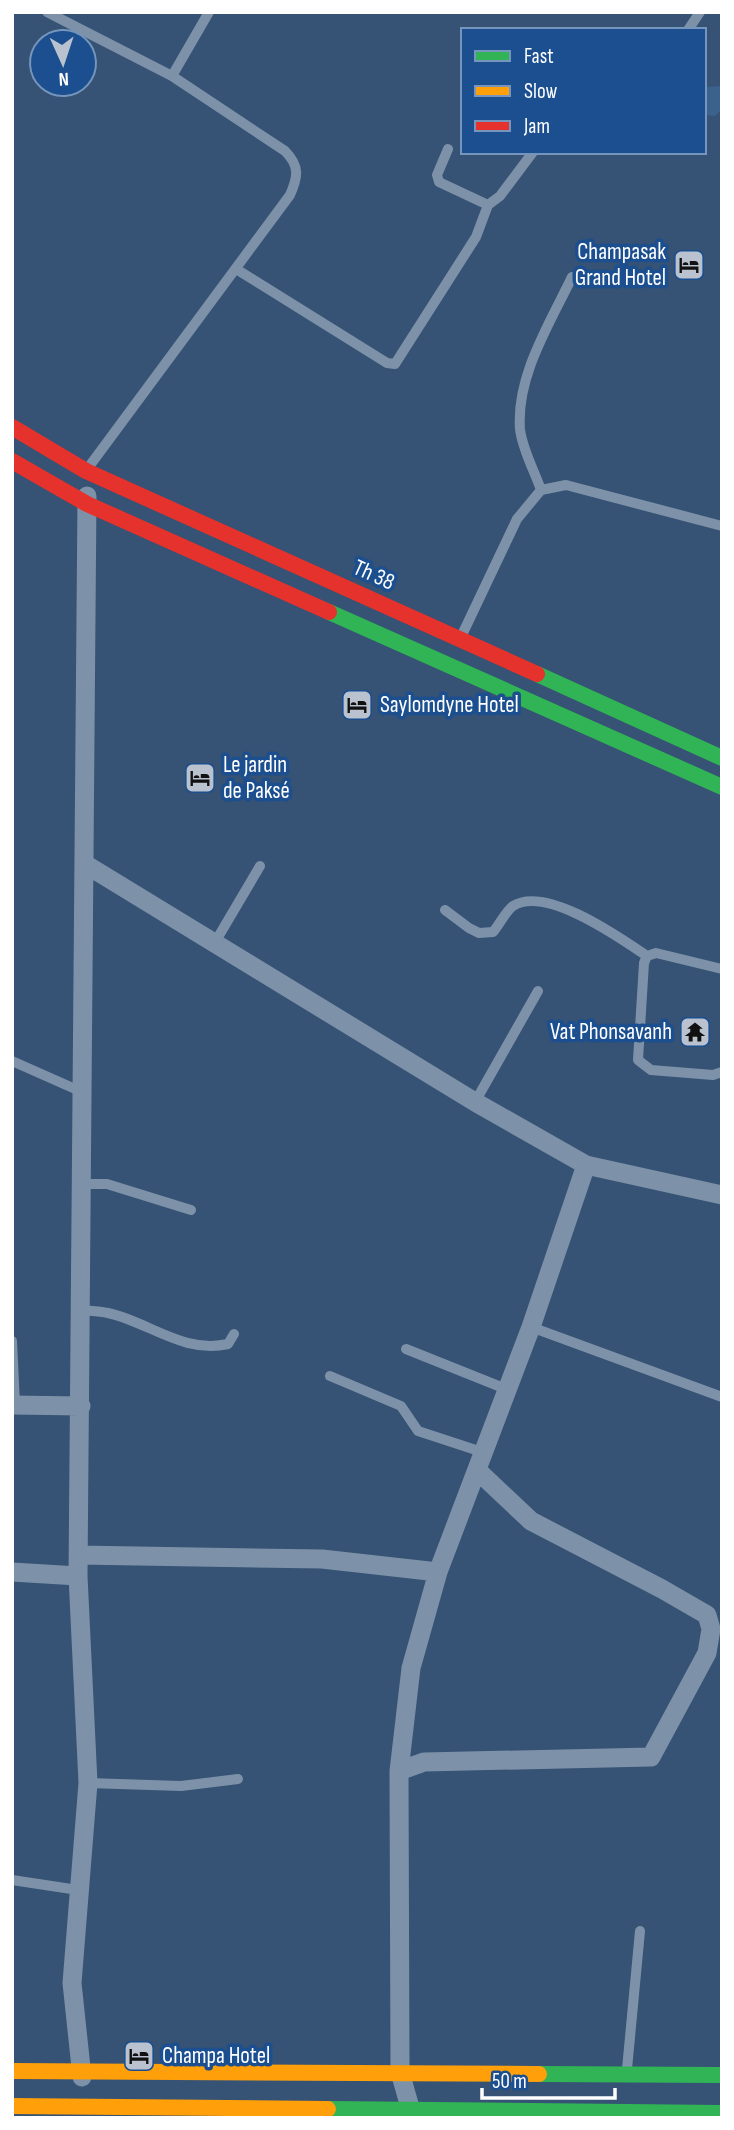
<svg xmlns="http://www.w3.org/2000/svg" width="734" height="2130" font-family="'Sofia Sans Condensed',sans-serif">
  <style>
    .water { fill: #3b618d }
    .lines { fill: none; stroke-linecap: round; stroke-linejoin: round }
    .lane { stroke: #7d92a8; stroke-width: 10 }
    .street { stroke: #7d92a8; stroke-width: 19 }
    .fast { stroke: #30b455; stroke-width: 16 }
    .slow { stroke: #ff9f0a; stroke-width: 16 }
    .jam { stroke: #e5322d; stroke-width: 16 }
    .labels { text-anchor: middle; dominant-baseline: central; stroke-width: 7; stroke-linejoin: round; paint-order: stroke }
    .poi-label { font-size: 23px; fill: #fff; stroke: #1b4f8f; text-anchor: start }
    .street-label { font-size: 23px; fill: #fff; stroke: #1b4f8f }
  </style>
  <rect width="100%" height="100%" fill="#365274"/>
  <path class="water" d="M 722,86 L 722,109 L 715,116 L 704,115 L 704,87 Z"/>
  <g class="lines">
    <path class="lane" d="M 47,12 L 172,76 L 285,151 C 300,166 298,177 290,195 L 88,468
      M 688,30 L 700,12
      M 172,76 L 209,12
      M 448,149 L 437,175 L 439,182 L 488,205
      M 236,269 L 387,363 L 395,364 L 476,237 L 488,205 L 500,196 L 533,152
      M 541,490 C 535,472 522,449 520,429 C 516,376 550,323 572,277
      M 461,637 L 517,519 L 541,490 L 566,485 L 722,526
      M 445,910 L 469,928 L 479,933 L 493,932 C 499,925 506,911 513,906 C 546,885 620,938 647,956 L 656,953 L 722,969
      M 214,944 L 260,866
      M 647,956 L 644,963 L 638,1060 L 651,1070 L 713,1075 L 722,1072
      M 12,1061 L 82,1092
      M 475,1102 L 538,991
      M 81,1184 L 107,1184 L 191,1210
      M 80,1310 C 89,1311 99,1311 108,1313 C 149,1322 183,1354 228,1344 L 234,1334
      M 531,1327 L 722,1397
      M 12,1341 L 15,1405
      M 406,1349 L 506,1389
      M 330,1376 L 401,1406 L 418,1431 L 485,1453
      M 88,1783 L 181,1786 L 238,1779
      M 12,1880 L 78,1890
      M 627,2069 L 640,1931"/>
    <path class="street" d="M 85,864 L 475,1102 L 586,1165 L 531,1327 L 438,1572
      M 586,1165 L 722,1195
      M 12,1405 L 81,1406
      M 78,1555 L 322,1559 L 438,1572 L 411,1668 L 399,1771 L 400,2072 L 411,2111
      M 12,1572 L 78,1576
      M 399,1771 L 424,1762 L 651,1757 L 707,1653 L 711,1629 L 707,1615 L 662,1589 L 531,1521 L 479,1472
      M 82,2077 L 72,1983 L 88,1783 L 78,1576 L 87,496"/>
    <path class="fast" d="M 329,612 L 722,787
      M 537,674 L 722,758
      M 539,2074 L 722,2075
      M 328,2109 L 722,2113"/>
    <path class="slow" d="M 12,2071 L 539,2074
      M 12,2106 L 328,2109"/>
    <path class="jam" d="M 12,427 L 86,471 L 537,674
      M 12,461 L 87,504 L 329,612"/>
  </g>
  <defs>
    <g id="hotel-square" transform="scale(1.575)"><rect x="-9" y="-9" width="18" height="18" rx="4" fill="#b9c2ce" stroke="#1b4f8f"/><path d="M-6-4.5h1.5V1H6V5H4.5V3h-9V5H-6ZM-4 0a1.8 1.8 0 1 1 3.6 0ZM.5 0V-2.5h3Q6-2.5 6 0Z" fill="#111"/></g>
    <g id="temple-square" transform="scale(1.575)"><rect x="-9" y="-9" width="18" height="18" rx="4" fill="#b9c2ce" stroke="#1b4f8f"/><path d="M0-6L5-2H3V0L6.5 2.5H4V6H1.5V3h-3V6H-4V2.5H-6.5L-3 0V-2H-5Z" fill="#111"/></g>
  </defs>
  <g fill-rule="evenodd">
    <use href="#hotel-square" x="689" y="265"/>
    <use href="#hotel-square" x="357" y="705"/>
    <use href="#hotel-square" x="200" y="778"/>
    <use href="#temple-square" x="695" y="1032"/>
    <use href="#hotel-square" x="139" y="2056"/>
  </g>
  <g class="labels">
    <g class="poi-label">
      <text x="666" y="252" text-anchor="end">Champasak<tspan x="666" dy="26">Grand Hotel</tspan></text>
      <text x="380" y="705">Saylomdyne Hotel</text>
      <text x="223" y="765">Le jardin<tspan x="223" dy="26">de Paksé</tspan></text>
      <text x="672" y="1032" text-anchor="end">Vat Phonsavanh</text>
      <text x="162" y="2056">Champa Hotel</text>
    </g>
    <g class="street-label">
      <text transform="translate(374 575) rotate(24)">Th 38</text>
    </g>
  </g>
  <rect width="734" height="2130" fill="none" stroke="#ffffff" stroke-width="28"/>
  <rect x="461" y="28" width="245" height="126" fill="#1b4f8f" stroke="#7695bc" stroke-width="2"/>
  <rect x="475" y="51" width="35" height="10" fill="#30b455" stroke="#7695bc" stroke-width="2"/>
  <text x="524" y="63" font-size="21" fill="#ffffff">Fast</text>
  <rect x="475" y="86" width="35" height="10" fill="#ff9f0a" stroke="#7695bc" stroke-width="2"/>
  <text x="524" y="98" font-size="21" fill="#ffffff">Slow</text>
  <rect x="475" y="121" width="35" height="10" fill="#e5322d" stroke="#7695bc" stroke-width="2"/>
  <text x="524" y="133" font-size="21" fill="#ffffff">Jam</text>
  <g transform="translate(63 63) rotate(177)"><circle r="33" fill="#1b4f8f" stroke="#7695bc" stroke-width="2"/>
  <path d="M0-5L12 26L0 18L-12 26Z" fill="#b9c2ce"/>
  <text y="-10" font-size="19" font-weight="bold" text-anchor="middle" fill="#ffffff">N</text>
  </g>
  <path d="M482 2088v10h133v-10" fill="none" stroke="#ffffff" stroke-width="3.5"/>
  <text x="492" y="2088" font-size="21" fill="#ffffff" stroke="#1b4f8f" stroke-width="5" paint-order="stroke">50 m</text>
</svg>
